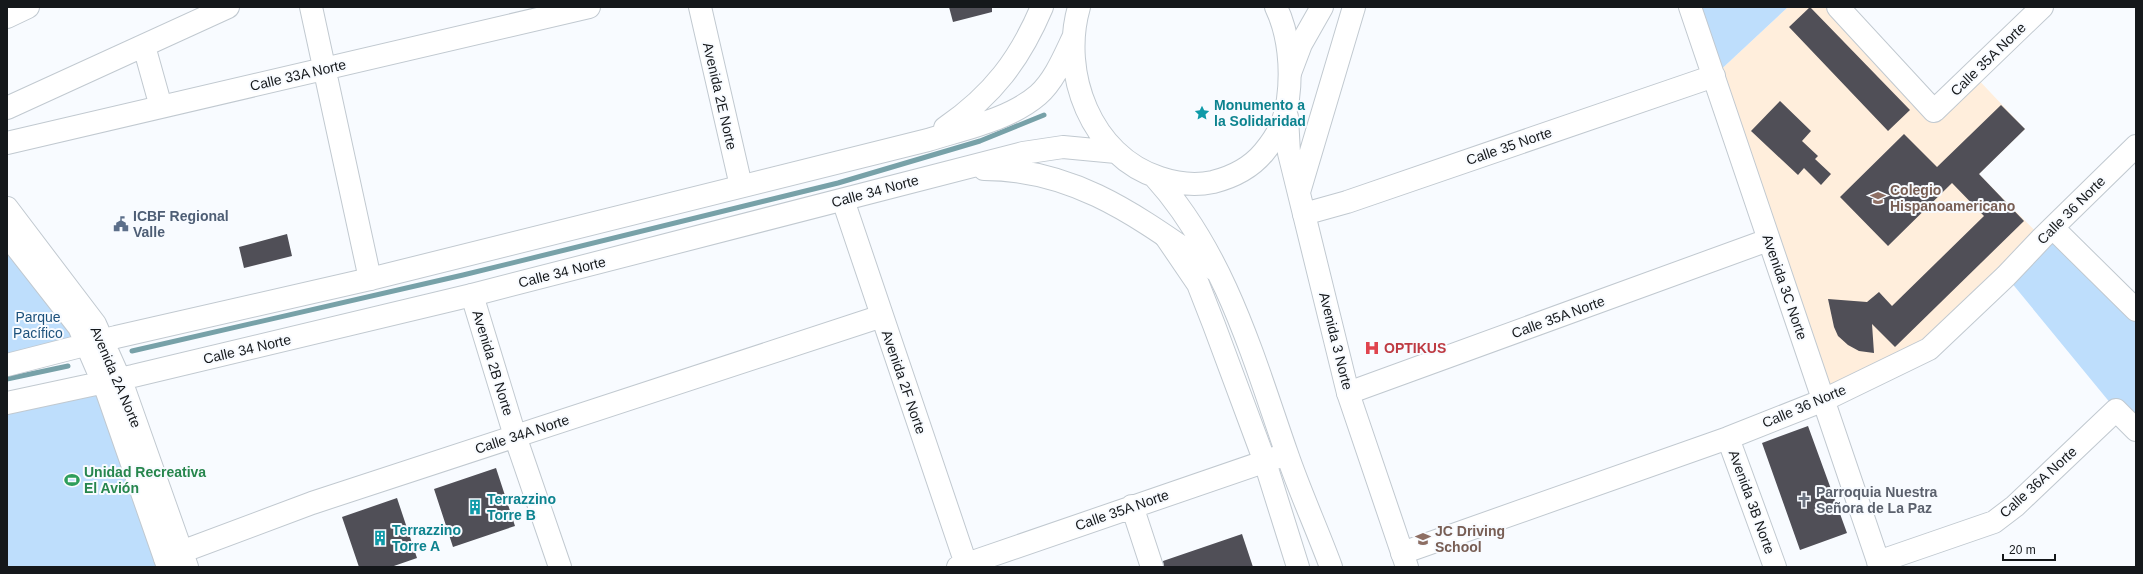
<svg xmlns="http://www.w3.org/2000/svg" width="2143" height="574" font-family="Arial,sans-serif">
  <style>
    .education { fill: #ffeedc }
    .green { fill: #bedefc }
    .lines { fill: none; stroke-linecap: round; stroke-linejoin: round }
    .stream { stroke: #77a1a8; stroke-width: 5 }
    .building { fill: #504f57 }
    .minor-casing { stroke: #c1c9d0; stroke-width: 24 }
    .major-casing { stroke: #c1c9d0; stroke-width: 24 }
    .minor { stroke: #fff; stroke-width: 22 }
    .major { stroke: #fff; stroke-width: 22 }
    .labels { text-anchor: middle; dominant-baseline: central; stroke-width: 4; stroke-linejoin: round; paint-order: stroke }
    .street-label { font-size: 14px; fill: #15181b; stroke: #f8fbff }
    .culture-label { font-size: 14px; font-weight: bold; fill: #0d838f; stroke: #f8fbff; text-anchor: start }
    .education-label { font-size: 14px; font-weight: bold; fill: #785e54; stroke: #f8fbff; text-anchor: start }
    .service-label { font-size: 14px; font-weight: bold; fill: #4e5e75; stroke: #f8fbff; text-anchor: start }
    .park-label { font-size: 14px; fill: #1c517c; stroke: #f8fbff }
    .health-label { font-size: 14px; font-weight: bold; fill: #be3a42; stroke: #f8fbff; text-anchor: start }
    .leisure-label { font-size: 14px; font-weight: bold; fill: #27864d; stroke: #f8fbff; text-anchor: start }
    .worship-label { font-size: 14px; font-weight: bold; fill: #5b616d; stroke: #f8fbff; text-anchor: start }
  </style>
  <rect width="100%" height="100%" fill="#f8fbff"/>
  <path class="education" d="M 1788,7 L 1838,7 L 1934,111 L 1973,74 L 2025,129 L 1979,174 L 2042,238 L 1929,349 L 1824,400 L 1714,76 Z"/>
  <path class="green" d="M 1690,7 L 1788,7 L 1714,76 Z
    M 2053,228 L 2136,310 L 2136,430 L 2116,410 L 2006,276 Z
    M 7,235 L 87,345 L 7,365 Z
    M 102,382 L 168,567 L 7,567 L 7,403 Z"/>
  <g class="lines">
    <path class="stream" d="M 132,351 L 463,275 L 838,183 L 980,141 L 1044,115
      M 7,379 L 68,366"/>
  </g>
  <path class="building" d="M 949,7 L 992,7 L 992,12 L 953,22 Z
    M 1810,7 L 1910,110 L 1888,131 L 1789,27 Z
    M 1780,101 L 1811,131 L 1802,141 L 1818,156 L 1815,159 L 1831,174 L 1821,185 L 1804,168 L 1798,175 L 1751,131 Z
    M 2001,105 L 2025,129 L 1979,174 L 2024,221 L 1895,347 L 1872,324 L 1874,353 L 1859,351 L 1848,345 L 1838,336 L 1834,327 L 1828,299 L 1867,302 L 1879,292 L 1892,306 L 1984,216 L 1952,183 L 1888,246 L 1840,197 L 1904,134 L 1937,167 Z
    M 287,234 L 292,256 L 244,268 L 239,247 Z
    M 1808,426 L 1847,533 L 1800,550 L 1762,443 Z
    M 496,468 L 515,526 L 453,547 L 434,489 Z
    M 397,498 L 417,558 L 391,567 L 359,567 L 342,517 Z
    M 1242,534 L 1253,567 L 1164,567 L 1163,561 Z"/>
  <g class="lines">
    <g class="minor-casing">
      <path id="minor" d="M 311,7 L 370,279
        M 700,7 L 741,186
        M 1690,7 L 1880,567
        M 1838,7 L 1934,111 L 2042,7
        M 7,17 L 28,7
        M 144,46 L 161,107
        M 1290,73 L 1301,44 L 1322,7
        M 7,108 L 228,7
        M 7,143 L 589,7
        M 843,200 L 966,564
        M 1304,214 L 1347,202 L 1714,76
        M 2053,228 L 2136,310
        M 1166,237 L 1198,284 L 1214,325 L 1265,462 L 1298,567
        M 472,295 L 515,436 L 560,567
        M 1348,393 L 1768,240
        M 1728,438 L 1775,567
        M 1132,506 L 1152,567
        M 1402,553 L 1728,438 L 1824,400 L 1929,349 L 2006,276 L 2042,238 L 2136,146
        M 165,558 L 312,503 L 882,316
        M 1878,562 L 1994,522 L 2015,506 L 2116,410 L 2136,430
        M 958,567 L 1278,457"/>
    </g>
    <g class="major-casing">
      <path id="major" d="M 1079,7 C 1060,73 1091,156 1160,178 C 1178,184 1194,186 1213,182 C 1233,177 1250,169 1264,152 C 1278,135 1285,121 1288,99 C 1292,69 1289,34 1276,7
        M 1287,117 L 1289,153 L 1348,393 L 1407,567
        M 945,128 C 993,95 1020,59 1042,7
        M 984,169 C 1078,169 1142,220 1215,270
        M 1154,176 C 1225,254 1253,357 1287,454 C 1300,492 1317,529 1331,567
        M 1299,192 L 1354,7
        M 7,208 L 95,324 L 124,389 L 187,567
        M 7,235 L 79,327 L 107,392 L 168,567
        M 7,365 L 116,337 L 370,279 L 928,140 C 963,129 1009,120 1038,95 C 1054,81 1064,57 1073,38
        M 7,403 L 133,376 L 472,295 L 1023,153 L 1063,147 L 1116,152"/>
    </g>
    <use href="#minor" class="minor"/>
    <use href="#major" class="major"/>
  </g>
  <defs>
    <g id="sight-bare" transform="scale(1.2)"><path d="M0-6L1.8-2.2L6-1.7L2.9 1.2L3.7 5.4L0 3.3L-3.7 5.4L-2.9 1.2L-6-1.7L-1.8-2.2Z" fill="#0f9aa8" stroke="#f8fbff" stroke-width="2.5" paint-order="stroke"/></g>
    <g id="university-bare" transform="scale(1.2)"><path d="M0-5L7-2L0 1L-7-2ZM-4 1L0 2.5L4 1V4Q0 6-4 4Z" fill="#8d6e63" stroke="#f8fbff" stroke-width="2.5" paint-order="stroke"/></g>
    <g id="civic-bare" transform="scale(1.2)"><path d="M-.6-6.5H3V-4.5H.6V-3L4-1V1h2V6H-6V1h2V-1L-.6-3ZM-1.2 2.5V6h2.4V2.5Z" fill="#5c6f8a" stroke="#f8fbff" stroke-width="2.5" paint-order="stroke"/></g>
    <g id="hospital-bare" transform="scale(1.2)"><path d="M-5-5h3v3.5h4V-5h3V5h-3V1.5h-4V5h-3Z" fill="#e0444e" stroke="#f8fbff" stroke-width="2.5" paint-order="stroke"/></g>
    <g id="stadium-bare" transform="scale(1.2)"><path d="M0-5a6.5 5 0 1 0 0 10a6.5 5 0 1 0 0-10ZM-3.5-1.8h7v3.6h-7Z" fill="#2e9e5b" stroke="#f8fbff" stroke-width="2.5" paint-order="stroke"/></g>
    <g id="church-bare" transform="scale(1.2)"><path d="M-1.2-6h2.4v3.5h3.3v2.4h-3.3V6h-2.4V-.1h-3.3v-2.4h3.3Z" fill="#6b7280" stroke="#f8fbff" stroke-width="2.5" paint-order="stroke"/></g>
    <g id="building-bare" transform="scale(1.2)"><path d="M-4-6H4V6H1V3H-1V6H-4ZM-2.5-4.3h1.7v1.8h-1.7ZM.8-4.3h1.7v1.8H.8ZM-2.5-1h1.7V.8h-1.7ZM.8-1h1.7V.8H.8Z" fill="#0f9aa8" stroke="#f8fbff" stroke-width="2.5" paint-order="stroke"/></g>
    <g id="school-bare" transform="scale(1.2)"><path d="M0-5L7-2L0 1L-7-2ZM-4 1L0 2.5L4 1V4Q0 6-4 4Z" fill="#8d6e63" stroke="#f8fbff" stroke-width="2.5" paint-order="stroke"/></g>
  </defs>
  <g fill-rule="evenodd">
    <use href="#sight-bare" x="1202" y="113"/>
    <use href="#university-bare" x="1878" y="198"/>
    <use href="#civic-bare" x="121" y="224"/>
    <use href="#hospital-bare" x="1372" y="348"/>
    <use href="#stadium-bare" x="72" y="480"/>
    <use href="#church-bare" x="1804" y="500"/>
    <use href="#building-bare" x="475" y="507"/>
    <use href="#building-bare" x="380" y="538"/>
    <use href="#school-bare" x="1423" y="539"/>
  </g>
  <g class="labels">
    <g class="street-label">
      <text transform="translate(1988 59) rotate(-44)">Calle 35A Norte</text>
      <text transform="translate(298 75) rotate(-13)">Calle 33A Norte</text>
      <text transform="translate(720 96) rotate(77)">Avenida 2E Norte</text>
      <text transform="translate(1509 146) rotate(-19)">Calle 35 Norte</text>
      <text transform="translate(875 191) rotate(-15)">Calle 34 Norte</text>
      <text transform="translate(2071 210) rotate(-45)">Calle 36 Norte</text>
      <text transform="translate(562 272) rotate(-14)">Calle 34 Norte</text>
      <text transform="translate(1785 287) rotate(71)">Avenida 3C Norte</text>
      <text transform="translate(1558 317) rotate(-20)">Calle 35A Norte</text>
      <text transform="translate(1336 341) rotate(76)">Avenida 3 Norte</text>
      <text transform="translate(247 349) rotate(-13)">Calle 34 Norte</text>
      <text transform="translate(493 363) rotate(73)">Avenida 2B Norte</text>
      <text transform="translate(116 377) rotate(67)">Avenida 2A Norte</text>
      <text transform="translate(904 382) rotate(71)">Avenida 2F Norte</text>
      <text transform="translate(1804 406) rotate(-23)">Calle 36 Norte</text>
      <text transform="translate(522 434) rotate(-18)">Calle 34A Norte</text>
      <text transform="translate(2038 482) rotate(-42)">Calle 36A Norte</text>
      <text transform="translate(1752 502) rotate(70)">Avenida 3B Norte</text>
      <text transform="translate(1122 510) rotate(-19)">Calle 35A Norte</text>
    </g>
    <g class="culture-label">
      <text x="1214" y="105">Monumento a<tspan x="1214" dy="16">la Solidaridad</tspan></text>
      <text x="487" y="499">Terrazzino<tspan x="487" dy="16">Torre B</tspan></text>
      <text x="392" y="530">Terrazzino<tspan x="392" dy="16">Torre A</tspan></text>
    </g>
    <g class="education-label">
      <text x="1890" y="190">Colegio<tspan x="1890" dy="16">Hispanoamericano</tspan></text>
      <text x="1435" y="531">JC Driving<tspan x="1435" dy="16">School</tspan></text>
    </g>
    <g class="service-label">
      <text x="133" y="216">ICBF Regional<tspan x="133" dy="16">Valle</tspan></text>
    </g>
    <g class="park-label">
      <text x="38" y="317">Parque<tspan x="38" dy="16">Pacífico</tspan></text>
    </g>
    <g class="health-label">
      <text x="1384" y="348">OPTIKUS</text>
    </g>
    <g class="leisure-label">
      <text x="84" y="472">Unidad Recreativa<tspan x="84" dy="16">El Avión</tspan></text>
    </g>
    <g class="worship-label">
      <text x="1816" y="492">Parroquia Nuestra<tspan x="1816" dy="16">Señora de La Paz</tspan></text>
    </g>
  </g>
  <rect width="2143" height="574" fill="none" stroke="#15181b" stroke-width="16"/>
  <path d="M2003 554v6h52v-6" fill="none" stroke="#15181b" stroke-width="2"/>
  <text x="2009" y="554" font-size="12" fill="#15181b" stroke="#f8fbff" stroke-width="3" paint-order="stroke">20 m</text>
</svg>
